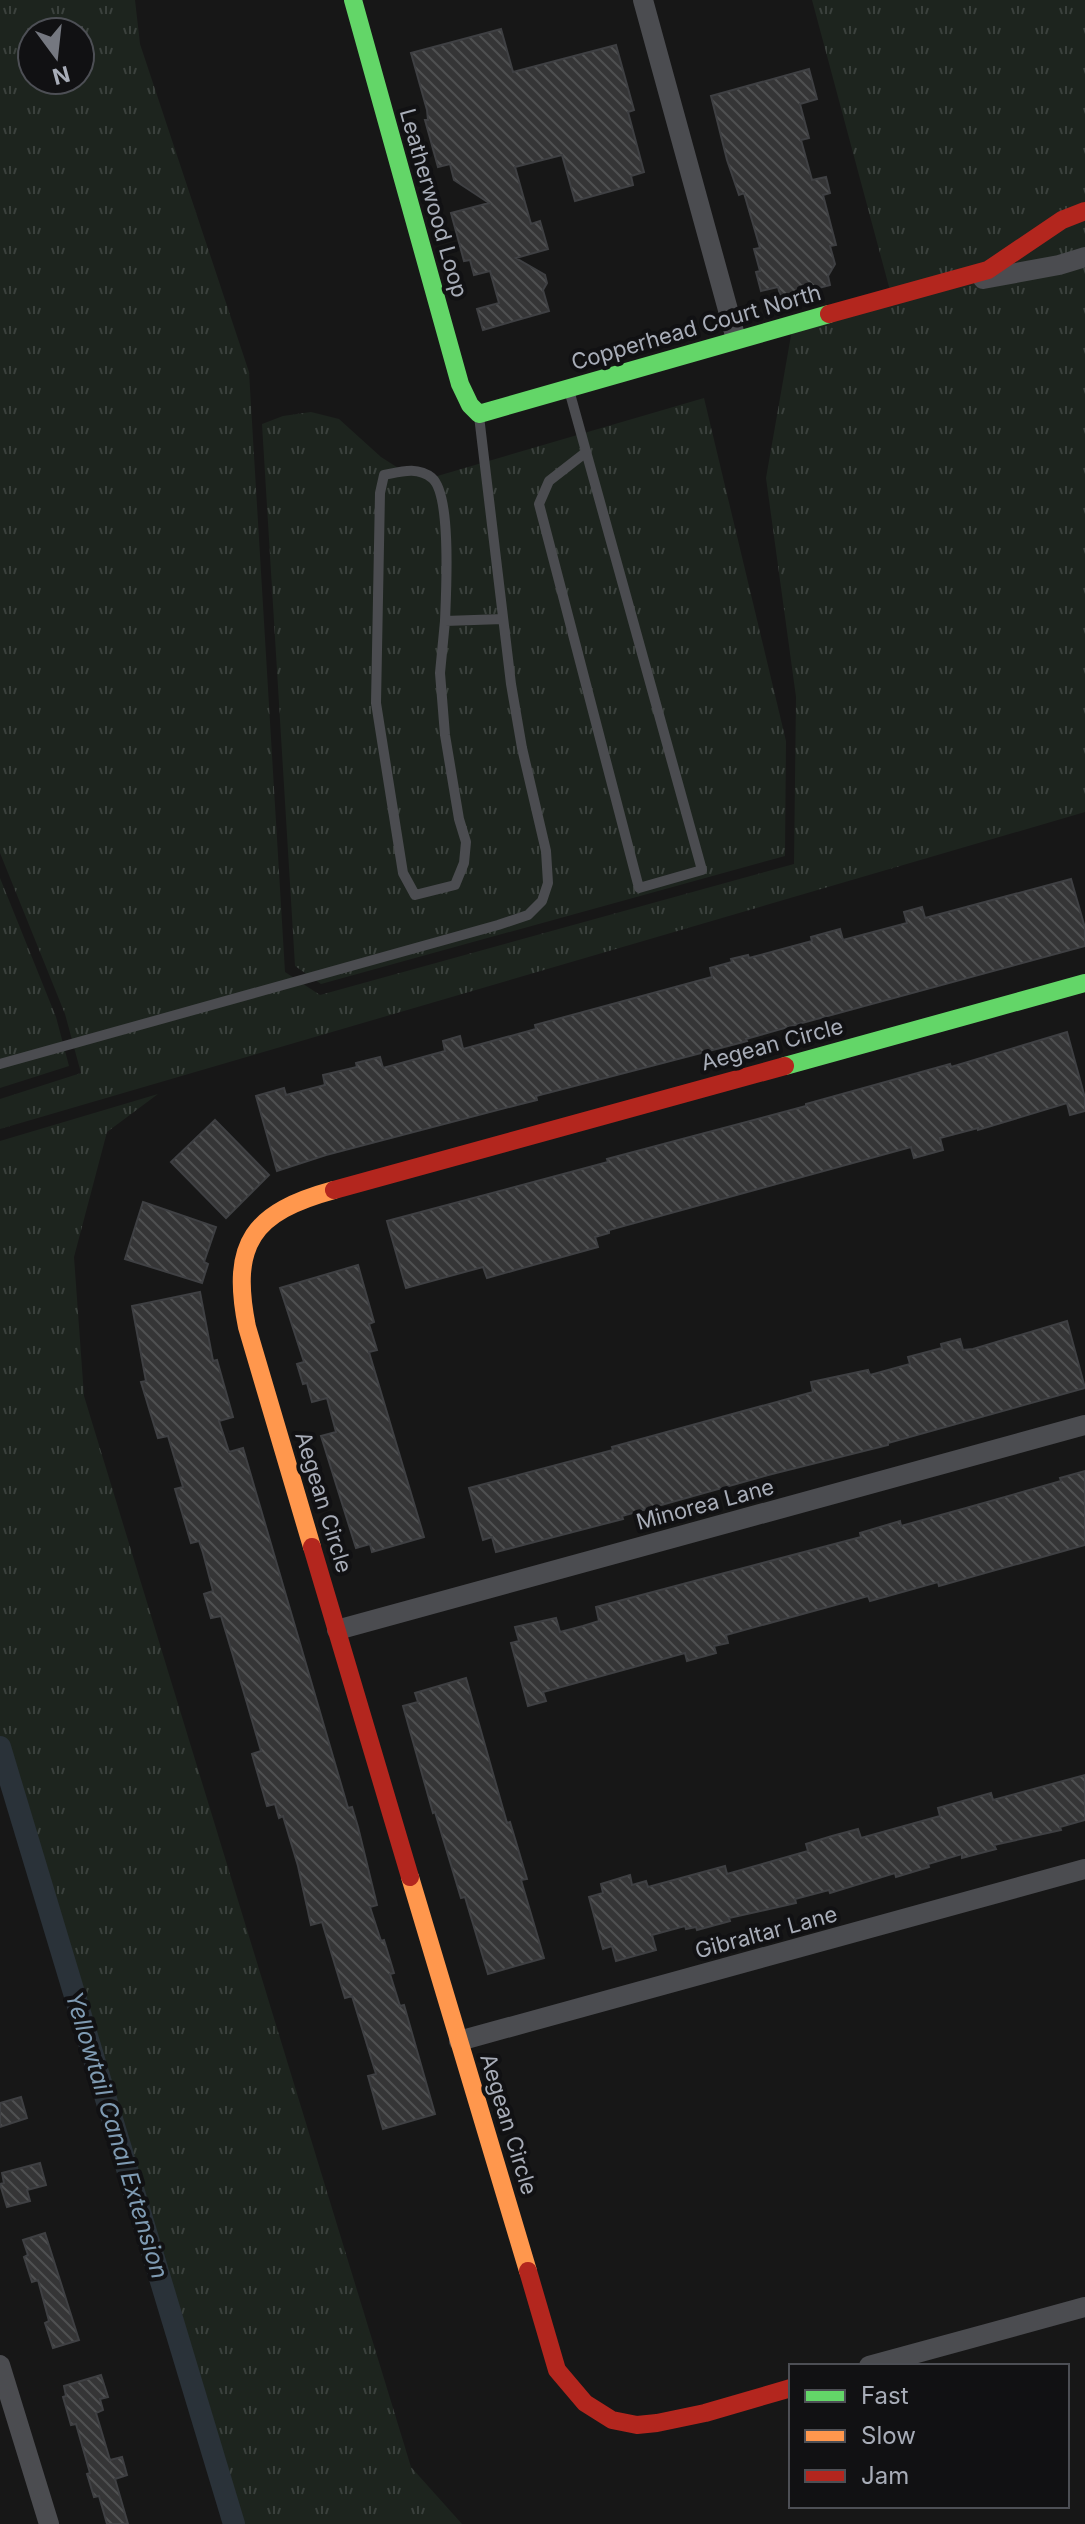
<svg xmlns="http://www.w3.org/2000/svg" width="1085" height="2524" font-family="Inter,sans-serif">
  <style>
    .grass { fill: url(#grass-tufts); fill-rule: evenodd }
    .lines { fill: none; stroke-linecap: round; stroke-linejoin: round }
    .canal { stroke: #2a3239; stroke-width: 22 }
    .building { fill: url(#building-back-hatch); stroke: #3f4043; stroke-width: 2 }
    .lane { stroke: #4b4c50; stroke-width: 10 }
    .street { stroke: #4b4c50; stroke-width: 20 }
    .fast { stroke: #63d668; stroke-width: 18 }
    .slow { stroke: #ff974d; stroke-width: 18 }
    .jam { stroke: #b3261e; stroke-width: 18 }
    .labels { text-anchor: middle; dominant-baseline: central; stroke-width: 8; stroke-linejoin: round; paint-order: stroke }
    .street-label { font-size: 22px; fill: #a8adb8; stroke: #111113 }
    .water-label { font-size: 24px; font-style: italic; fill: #7f9bb3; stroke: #111113 }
  </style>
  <defs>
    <pattern id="grass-tufts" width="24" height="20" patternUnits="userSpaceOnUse" patternTransform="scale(2)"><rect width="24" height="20" fill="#1d241e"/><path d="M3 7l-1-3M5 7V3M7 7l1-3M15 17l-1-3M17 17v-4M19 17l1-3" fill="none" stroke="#3b413d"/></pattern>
    <pattern id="building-back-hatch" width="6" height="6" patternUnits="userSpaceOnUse" patternTransform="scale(2)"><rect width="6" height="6" fill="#353536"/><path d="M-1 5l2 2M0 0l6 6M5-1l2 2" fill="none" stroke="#4f5051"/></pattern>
  </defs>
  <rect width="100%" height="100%" fill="#171717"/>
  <path class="grass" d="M 0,0 L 135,0 L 140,44 L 249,372 L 285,972 L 320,995 L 794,864 L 796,697 L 766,478 L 793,324 L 892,298 L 812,0 L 1085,0 L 1085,812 L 0,1129 L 0,1099 L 81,1073 L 65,1014 L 0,853 ZM 32,32 L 80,32 L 80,80 L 32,80 Z
    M 704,398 L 786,741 L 785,856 L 321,984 L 295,966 L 262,424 L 283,416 L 311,412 L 339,419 L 381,457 L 406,473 L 434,477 Z
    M 0,878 L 56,1017 L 69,1066 L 0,1088 Z
    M 158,1094 L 107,1132 L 74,1257 L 84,1396 L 411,2467 L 462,2524 L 227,2524 L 0,1772 L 0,1141 Z"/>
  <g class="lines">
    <path class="canal" d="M 0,1747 L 234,2524"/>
  </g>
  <path class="building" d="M 501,29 L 513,72 L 616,45 L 634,110 L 628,112 L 644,172 L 631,176 L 633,185 L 575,201 L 562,155 L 515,167 L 531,224 L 540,221 L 548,249 L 516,258 L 545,275 L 547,283 L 543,290 L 549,311 L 483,330 L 477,309 L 499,303 L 490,271 L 474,275 L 470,260 L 464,261 L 451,213 L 489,203 L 454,180 L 450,164 L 438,167 L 425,120 L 428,120 L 427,110 L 411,53 Z
    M 809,69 L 817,99 L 800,104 L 809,138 L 801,140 L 812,180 L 826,177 L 830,193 L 823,195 L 836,245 L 830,246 L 835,264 L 828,276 L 830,285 L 781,298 L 778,287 L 761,291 L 756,272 L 760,271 L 754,249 L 760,248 L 744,193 L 739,195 L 727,160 L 711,96 Z
    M 1071,879 L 1085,928 L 1085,946 L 802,1023 L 746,1039 L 747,1041 L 536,1096 L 537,1100 L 517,1105 L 326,1155 L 277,1171 L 256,1096 L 284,1088 L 286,1095 L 325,1085 L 323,1075 L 357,1067 L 356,1063 L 380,1057 L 383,1068 L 445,1051 L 443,1041 L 460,1036 L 463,1049 L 536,1029 L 535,1025 L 712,977 L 710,968 L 732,962 L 731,959 L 748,955 L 749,958 L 812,941 L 811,937 L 840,929 L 843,940 L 907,923 L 904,912 L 922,907 L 925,918 Z
    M 1067,1032 L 1085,1098 L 1085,1111 L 1070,1115 L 1067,1103 L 978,1130 L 978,1128 L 940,1138 L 943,1150 L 914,1158 L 911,1147 L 609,1230 L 609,1233 L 595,1237 L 598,1247 L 544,1262 L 487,1278 L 483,1267 L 406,1288 L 387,1221 L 608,1162 L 607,1159 L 806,1106 L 806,1104 L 950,1064 L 951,1067 Z
    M 215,1120 L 269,1175 L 226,1218 L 171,1162 Z
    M 143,1202 L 216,1227 L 204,1262 L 208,1264 L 202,1283 L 125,1259 Z
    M 358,1265 L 374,1322 L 369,1324 L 377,1350 L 369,1352 L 424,1537 L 372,1552 L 370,1544 L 356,1548 L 321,1436 L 336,1432 L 327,1398 L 312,1402 L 307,1383 L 303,1384 L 297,1364 L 304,1362 L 280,1288 Z
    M 200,1292 L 213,1361 L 217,1360 L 233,1417 L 219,1421 L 229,1452 L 243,1448 L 348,1808 L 352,1807 L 358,1827 L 377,1905 L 370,1907 L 381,1941 L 384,1940 L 394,1973 L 390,1974 L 400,2006 L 404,2005 L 435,2114 L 383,2129 L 368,2076 L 376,2074 L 352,1996 L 345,1998 L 322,1922 L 311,1925 L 298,1866 L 283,1816 L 279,1818 L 275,1804 L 267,1806 L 252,1754 L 261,1751 L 234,1659 L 221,1616 L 211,1618 L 204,1594 L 213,1591 L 203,1553 L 199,1541 L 191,1543 L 175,1489 L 183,1487 L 168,1436 L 158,1438 L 141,1382 L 146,1381 L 132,1306 Z
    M 1067,1321 L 1085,1388 L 888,1443 L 888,1445 L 772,1474 L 622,1516 L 623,1519 L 496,1552 L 492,1537 L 483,1540 L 469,1488 L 613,1450 L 612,1447 L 813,1392 L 811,1382 L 868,1370 L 870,1375 L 910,1364 L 908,1357 L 942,1348 L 941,1344 L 960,1339 L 963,1350 L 973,1349 Z
    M 1085,1471 L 1085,1545 L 939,1586 L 938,1582 L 870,1601 L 868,1596 L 726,1635 L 728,1643 L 714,1646 L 716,1653 L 687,1661 L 685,1653 L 543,1692 L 546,1701 L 528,1706 L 511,1643 L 519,1641 L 515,1627 L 556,1618 L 560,1632 L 583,1626 L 599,1621 L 596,1607 L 861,1537 L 860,1533 L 900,1521 L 901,1526 L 966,1508 L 1061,1481 L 1060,1478 Z
    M 466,1678 L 507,1823 L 510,1822 L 527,1879 L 521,1880 L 544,1958 L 488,1974 L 465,1897 L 461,1898 L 435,1812 L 433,1813 L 403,1706 L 418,1702 L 415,1693 Z
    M 1085,1775 L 1085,1820 L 1060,1827 L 1061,1830 L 994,1845 L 996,1849 L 962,1858 L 962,1854 L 928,1864 L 929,1867 L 896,1877 L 895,1873 L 830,1893 L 829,1890 L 795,1899 L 796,1903 L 729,1918 L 730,1921 L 697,1930 L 696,1927 L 686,1929 L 685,1926 L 652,1935 L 656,1950 L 616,1961 L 612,1946 L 603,1949 L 589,1897 L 603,1893 L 601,1884 L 630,1875 L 632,1885 L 646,1881 L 648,1887 L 725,1866 L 727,1874 L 808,1851 L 806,1844 L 832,1836 L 858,1829 L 861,1838 L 940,1816 L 938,1808 L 991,1793 L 993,1800 Z
    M 21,2097 L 27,2118 L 0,2127 L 0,2103 Z
    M 40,2163 L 46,2185 L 27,2190 L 30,2201 L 7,2207 L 0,2184 L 4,2183 L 2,2173 Z
    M 45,2233 L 79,2340 L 53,2348 L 45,2323 L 49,2321 L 38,2280 L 32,2282 L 24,2257 L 28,2255 L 23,2240 Z
    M 101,2375 L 108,2397 L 100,2399 L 103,2410 L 96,2413 L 110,2460 L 122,2457 L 127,2475 L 115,2479 L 128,2524 L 107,2524 L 99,2496 L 94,2497 L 87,2474 L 90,2473 L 76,2424 L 71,2425 L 63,2397 L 66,2396 L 64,2386 Z"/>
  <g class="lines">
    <path class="lane" d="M 569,390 L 702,870 L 639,888 L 539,504 L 549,481 L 585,453
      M 445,621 C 446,594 452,495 432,478 C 417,466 400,472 384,475 L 380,493 L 376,703 L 403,873 L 415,895 L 455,885 L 464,863 L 466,842 L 459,819 L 445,735 L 440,673 L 445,621 L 503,619
      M 0,1064 L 498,925 L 528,915 L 542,901 L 548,883 L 546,851 L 522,748 L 511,684 L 479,416"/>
    <path class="street" d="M 643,0 L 736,339
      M 983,279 L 1059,265 L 1085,257
      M 337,1630 L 1085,1425
      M 459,2041 L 1085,1869
      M 0,2365 L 49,2524
      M 869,2366 L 1085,2307"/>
    <path class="fast" d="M 353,0 L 460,384 L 470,405 L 479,414 L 829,314
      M 785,1066 L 1085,983"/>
    <path class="slow" d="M 312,1547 L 247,1327 C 230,1243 253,1212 334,1190
      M 410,1877 L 528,2271"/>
    <path class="jam" d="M 829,314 L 988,270 L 1062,220 L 1085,211
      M 334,1190 L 785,1066
      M 312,1547 L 410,1877
      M 528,2271 L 557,2370 L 585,2403 L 612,2420 L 637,2425 L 657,2423 L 705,2413 L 791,2388"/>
  </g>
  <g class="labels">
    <g class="street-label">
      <text transform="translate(434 203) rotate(74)">Leatherwood Loop</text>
      <text transform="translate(696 327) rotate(-16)">Copperhead Court North</text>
      <text transform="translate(772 1044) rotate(-15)">Aegean Circle</text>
      <text transform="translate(324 1502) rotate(73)">Aegean Circle</text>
      <text transform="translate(705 1504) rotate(-15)">Minorea Lane</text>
      <text transform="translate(766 1932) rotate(-15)">Gibraltar Lane</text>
      <text transform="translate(509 2124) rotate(73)">Aegean Circle</text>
    </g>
    <g class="water-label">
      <text transform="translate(117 2135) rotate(73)">Yellowtail Canal Extension</text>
    </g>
  </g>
  <rect x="789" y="2364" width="280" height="144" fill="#111113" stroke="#4d4f55" stroke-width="2"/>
  <rect x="805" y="2390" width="40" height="12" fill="#63d668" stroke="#4d4f55" stroke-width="2"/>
  <text x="861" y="2404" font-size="24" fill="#a8adb8">Fast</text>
  <rect x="805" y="2430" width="40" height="12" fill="#ff974d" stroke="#4d4f55" stroke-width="2"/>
  <text x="861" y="2444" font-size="24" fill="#a8adb8">Slow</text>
  <rect x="805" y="2470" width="40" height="12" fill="#b3261e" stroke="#4d4f55" stroke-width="2"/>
  <text x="861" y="2484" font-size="24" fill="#a8adb8">Jam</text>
  <g transform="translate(56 56) rotate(165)"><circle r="38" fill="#111113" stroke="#4d4f55" stroke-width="2"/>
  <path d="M0-6L14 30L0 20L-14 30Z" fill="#757880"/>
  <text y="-12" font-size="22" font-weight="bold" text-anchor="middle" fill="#a8adb8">N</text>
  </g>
</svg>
